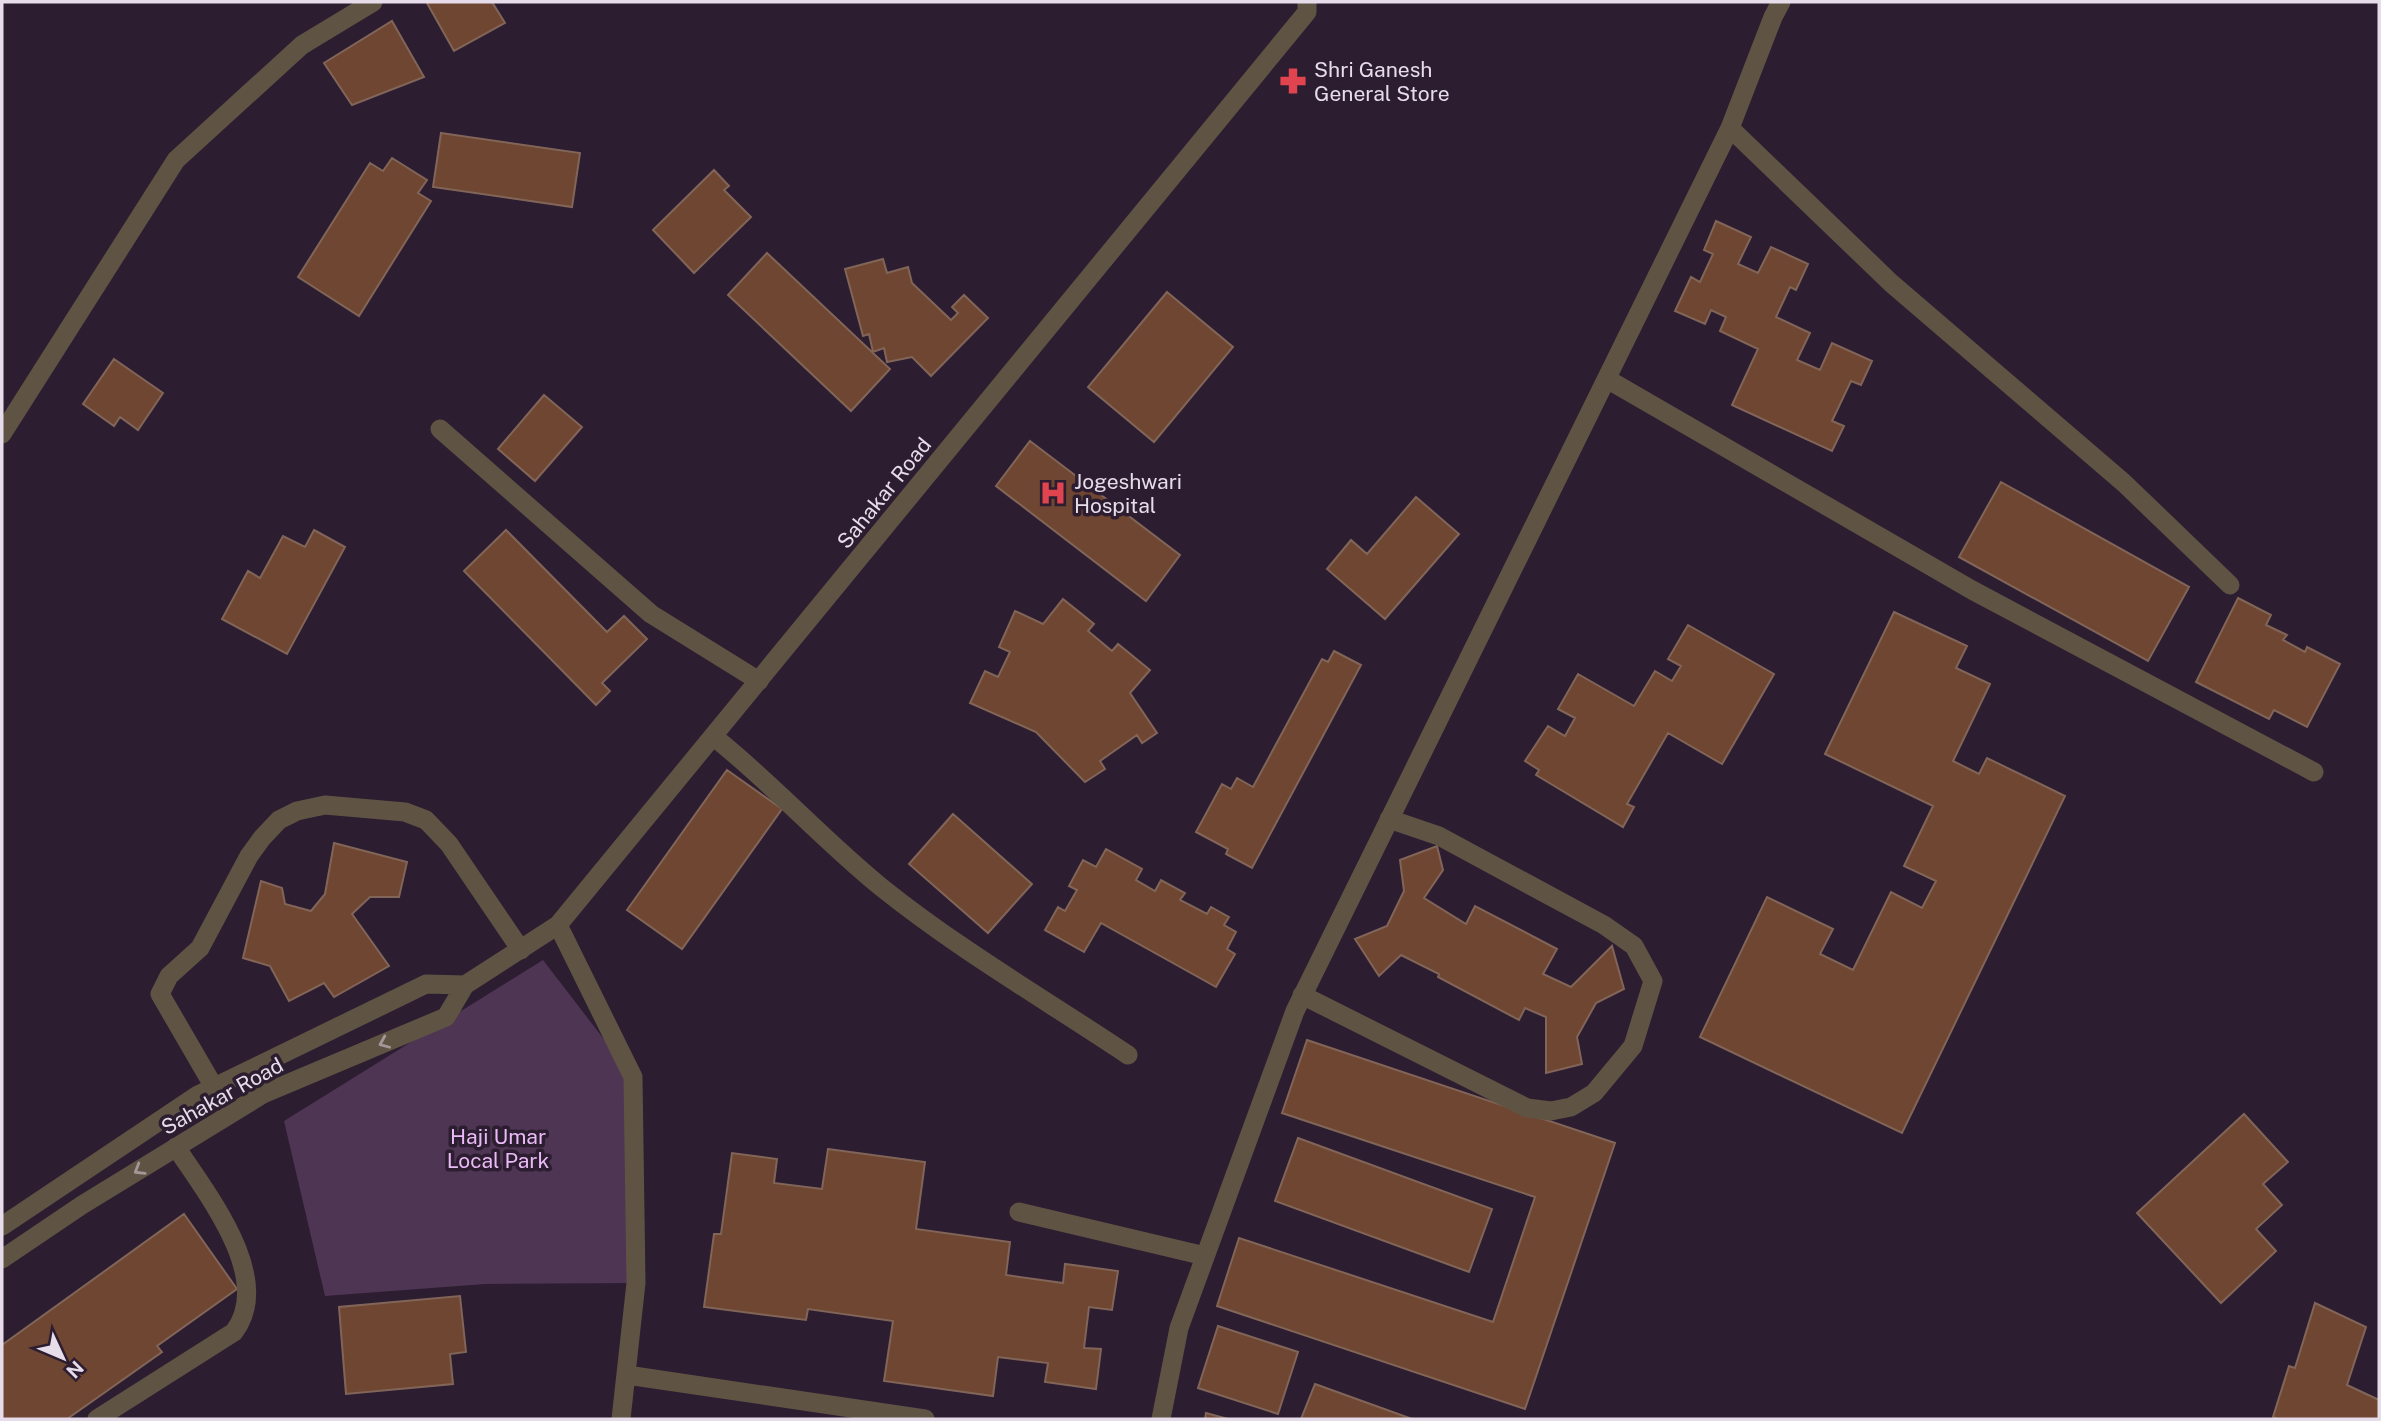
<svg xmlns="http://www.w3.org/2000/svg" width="2381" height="1421" font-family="'Public Sans',sans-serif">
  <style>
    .green { fill: #4d3553 }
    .building { fill: #6f4632; stroke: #816558; stroke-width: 2 }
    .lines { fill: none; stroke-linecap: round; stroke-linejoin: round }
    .minor { stroke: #5f5444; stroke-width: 19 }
    .tertiary { stroke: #5f5444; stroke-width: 19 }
    .oneway { stroke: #a39897 }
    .labels { text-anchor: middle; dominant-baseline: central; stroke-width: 7; stroke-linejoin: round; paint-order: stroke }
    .poi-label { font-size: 21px; fill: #e7ddea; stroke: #2d1d31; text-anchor: start }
    .street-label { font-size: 21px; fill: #e7ddea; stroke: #2d1d31 }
    .park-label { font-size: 21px; fill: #e9baf5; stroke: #2d1d31 }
  </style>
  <rect width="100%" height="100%" fill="#2d1d31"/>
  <path class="green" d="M 543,960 L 633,1077 L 636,1283 L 485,1284 L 325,1296 L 284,1121 Z"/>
  <path class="building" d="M 430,2 L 492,2 L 505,23 L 454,51 L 427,3 Z
    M 392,21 L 424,77 L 352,105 L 324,63 Z
    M 441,133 L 580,153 L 572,207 L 433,187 Z
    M 392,158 L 427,180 L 418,193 L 431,201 L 359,316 L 298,277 L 370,163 L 383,171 Z
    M 714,170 L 729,186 L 724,190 L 751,217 L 694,273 L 653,230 Z
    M 1716,221 L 1751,237 L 1738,264 L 1758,273 L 1771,247 L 1808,264 L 1796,290 L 1790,287 L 1776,317 L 1810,333 L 1797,360 L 1820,370 L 1832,343 L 1872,361 L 1861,385 L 1851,381 L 1832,421 L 1844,426 L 1832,451 L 1732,405 L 1758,349 L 1720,331 L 1726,317 L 1711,310 L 1705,324 L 1675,311 L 1691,277 L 1700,282 L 1713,254 L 1704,250 Z
    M 767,253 L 890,369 L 851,411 L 728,295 Z
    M 883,259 L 887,273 L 908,267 L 912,283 L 951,320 L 958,313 L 952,307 L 964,295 L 988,318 L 931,376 L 912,357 L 887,362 L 884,348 L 873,352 L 869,334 L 863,336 L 845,269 Z
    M 1167,292 L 1233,347 L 1154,442 L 1088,387 Z
    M 114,359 L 163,393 L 138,430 L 120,417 L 114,426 L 83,404 Z
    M 544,395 L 582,427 L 535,481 L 498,449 Z
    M 1030,441 L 1180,555 L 1146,601 L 996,486 Z
    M 2001,482 L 2189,587 L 2148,661 L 1959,557 Z
    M 1416,497 L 1459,534 L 1385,619 L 1327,569 L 1351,540 L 1367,554 Z
    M 314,530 L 345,547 L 287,654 L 222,619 L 248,571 L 260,578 L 283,536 L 305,547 Z
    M 506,530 L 607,632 L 624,616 L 647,639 L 602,683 L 610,691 L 596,705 L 464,571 Z
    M 2238,598 L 2271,615 L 2266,625 L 2287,635 L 2283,640 L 2305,652 L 2307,647 L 2340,664 L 2307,727 L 2274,710 L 2269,719 L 2196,682 Z
    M 1063,599 L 1094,624 L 1088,631 L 1112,651 L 1118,644 L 1150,670 L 1130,693 L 1157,733 L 1142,743 L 1137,735 L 1100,761 L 1105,769 L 1085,782 L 1036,732 L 970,703 L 985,671 L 998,677 L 1010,652 L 999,647 L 1015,611 L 1043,624 Z
    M 1894,612 L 1967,646 L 1956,668 L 1990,684 L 1953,761 L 1979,774 L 1987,758 L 2065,796 L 1902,1133 L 1700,1037 L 1767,897 L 1833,929 L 1820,954 L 1853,970 L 1891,892 L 1922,908 L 1936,881 L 1904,866 L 1933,806 L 1825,754 Z
    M 1688,625 L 1774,674 L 1722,764 L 1668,733 L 1627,804 L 1634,807 L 1623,827 L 1536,775 L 1539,770 L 1525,761 L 1548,726 L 1565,736 L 1575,718 L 1558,709 L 1578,674 L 1634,706 L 1655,671 L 1672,681 L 1681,666 L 1668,659 Z
    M 1334,651 L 1361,665 L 1252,868 L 1226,854 L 1228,849 L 1196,832 L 1222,784 L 1231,789 L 1237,778 L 1253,787 L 1322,659 L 1328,662 Z
    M 727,770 L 782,809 L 682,949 L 627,910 Z
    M 953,814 L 1032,884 L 988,933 L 909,864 Z
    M 334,843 L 407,862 L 399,897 L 370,897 L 352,914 L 389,966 L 334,997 L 324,983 L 289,1001 L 270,966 L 243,958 L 261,881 L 282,888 L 285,904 L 311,911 L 325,894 Z
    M 1437,846 L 1443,870 L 1424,898 L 1466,924 L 1475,906 L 1557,949 L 1543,974 L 1571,987 L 1612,946 L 1624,989 L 1596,1003 L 1577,1037 L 1582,1064 L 1546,1073 L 1546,1017 L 1525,1008 L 1519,1020 L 1438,977 L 1439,974 L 1401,955 L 1379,976 L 1355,939 L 1387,926 L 1404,891 L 1400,860 Z
    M 1106,849 L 1142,869 L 1136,880 L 1155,891 L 1161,880 L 1185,893 L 1180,900 L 1207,914 L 1211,907 L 1229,917 L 1224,925 L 1236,932 L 1227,949 L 1235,954 L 1216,987 L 1101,923 L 1084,952 L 1045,930 L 1058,907 L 1065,911 L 1077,890 L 1069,886 L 1083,860 L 1096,867 Z
    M 1307,1040 L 1615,1143 L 1525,1409 L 1217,1306 L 1239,1238 L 1493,1322 L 1535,1197 L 1282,1113 Z
    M 2244,1114 L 2288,1162 L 2263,1184 L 2282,1205 L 2256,1229 L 2276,1251 L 2221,1303 L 2137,1213 Z
    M 1298,1138 L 1492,1209 L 1469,1272 L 1275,1201 Z
    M 828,1149 L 925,1162 L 916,1229 L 1010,1242 L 1006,1275 L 1063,1283 L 1065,1264 L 1118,1271 L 1112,1310 L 1089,1307 L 1084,1348 L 1101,1349 L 1096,1389 L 1045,1382 L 1048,1363 L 998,1357 L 993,1396 L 884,1381 L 893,1321 L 808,1309 L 806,1320 L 704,1307 L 714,1234 L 721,1234 L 732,1153 L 777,1159 L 774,1183 L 822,1189 Z
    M 184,1214 L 237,1289 L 157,1346 L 162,1352 L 67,1419 L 2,1419 L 2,1345 Z
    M 460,1296 L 466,1352 L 450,1354 L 453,1384 L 346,1394 L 339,1307 Z
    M 2315,1303 L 2366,1327 L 2347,1385 L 2379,1400 L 2379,1419 L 2278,1419 L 2273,1417 L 2289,1366 L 2295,1368 Z
    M 1218,1326 L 1298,1352 L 1278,1414 L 1198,1388 Z
    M 1315,1384 L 1412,1419 L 1301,1419 Z
    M 1206,1413 L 1228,1419 L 1205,1419 Z"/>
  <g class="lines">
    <path class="minor" d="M 1730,128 L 1891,283 L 2124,483 L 2230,585
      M 1607,379 L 1972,590 L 2314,772
      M 440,429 L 651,614 L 759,681
      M 2,434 L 176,160 L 302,45 L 373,2
      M 714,737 C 772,783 822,839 881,887 C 958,949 1046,1000 1128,1055
      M 558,925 L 633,1077 L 636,1283 L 621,1419
      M 1302,995 L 1527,1108 L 1551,1111 L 1571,1107 L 1594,1093 L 1633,1046 L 1653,981 L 1634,946 L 1604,925 L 1439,836 L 1389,819
      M 214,1087 L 160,994 L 169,976 L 200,948 L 249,856 L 262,838 L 279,820 L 297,811 L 325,805 L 405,812 L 426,820 L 449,844 L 521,950
      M 1019,1212 L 1205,1256
      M 627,1375 L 925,1419
      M 97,1419 L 234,1332 C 275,1278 206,1193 176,1147
      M 1161,1419 L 1179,1328 L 1295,1011 L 1730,128 L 1773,17 L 1781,2"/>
    <path class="tertiary" d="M 2,1226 L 198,1095 L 426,984 L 465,985
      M 2,1259 L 82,1205 L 263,1094 L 446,1017 L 465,985 L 558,925 L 1307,12 L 1307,2"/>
  </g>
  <defs><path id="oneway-chevron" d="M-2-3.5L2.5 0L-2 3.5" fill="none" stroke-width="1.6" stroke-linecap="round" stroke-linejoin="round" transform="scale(1.75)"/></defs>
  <g class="oneway">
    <use href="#oneway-chevron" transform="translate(384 1043) rotate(157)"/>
    <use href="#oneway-chevron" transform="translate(139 1170) rotate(149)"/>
  </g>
  <defs>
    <g id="pharmacy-bare" transform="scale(2.1)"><path d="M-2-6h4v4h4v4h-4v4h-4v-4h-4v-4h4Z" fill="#e0444e" stroke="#2d1d31" stroke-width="2.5" paint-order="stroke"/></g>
    <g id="hospital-bare" transform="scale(2.1)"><path d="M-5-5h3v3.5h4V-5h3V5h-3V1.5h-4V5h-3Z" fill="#e0444e" stroke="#2d1d31" stroke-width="2.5" paint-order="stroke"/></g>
  </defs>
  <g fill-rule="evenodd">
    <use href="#pharmacy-bare" x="1293" y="81"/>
    <use href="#hospital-bare" x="1053" y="493"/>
  </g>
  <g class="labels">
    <g class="poi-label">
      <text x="1314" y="69">Shri Ganesh<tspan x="1314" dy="24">General Store</tspan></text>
      <text x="1074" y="481">Jogeshwari<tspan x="1074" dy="24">Hospital</tspan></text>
    </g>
    <g class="street-label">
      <text transform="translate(884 493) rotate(-51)">Sahakar Road</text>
      <text transform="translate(222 1096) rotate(-29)">Sahakar Road</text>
    </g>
    <g class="park-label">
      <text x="498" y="1136">Haji Umar<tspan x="498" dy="24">Local Park</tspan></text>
    </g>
  </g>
  <rect width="2381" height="1421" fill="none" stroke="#e7ddea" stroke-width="7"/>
  <g transform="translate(63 1358) rotate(134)" stroke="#2d1d31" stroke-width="5" paint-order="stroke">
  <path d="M0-5L12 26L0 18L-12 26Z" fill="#e7ddea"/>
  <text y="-10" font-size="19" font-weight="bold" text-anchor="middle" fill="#e7ddea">N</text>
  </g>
</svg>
